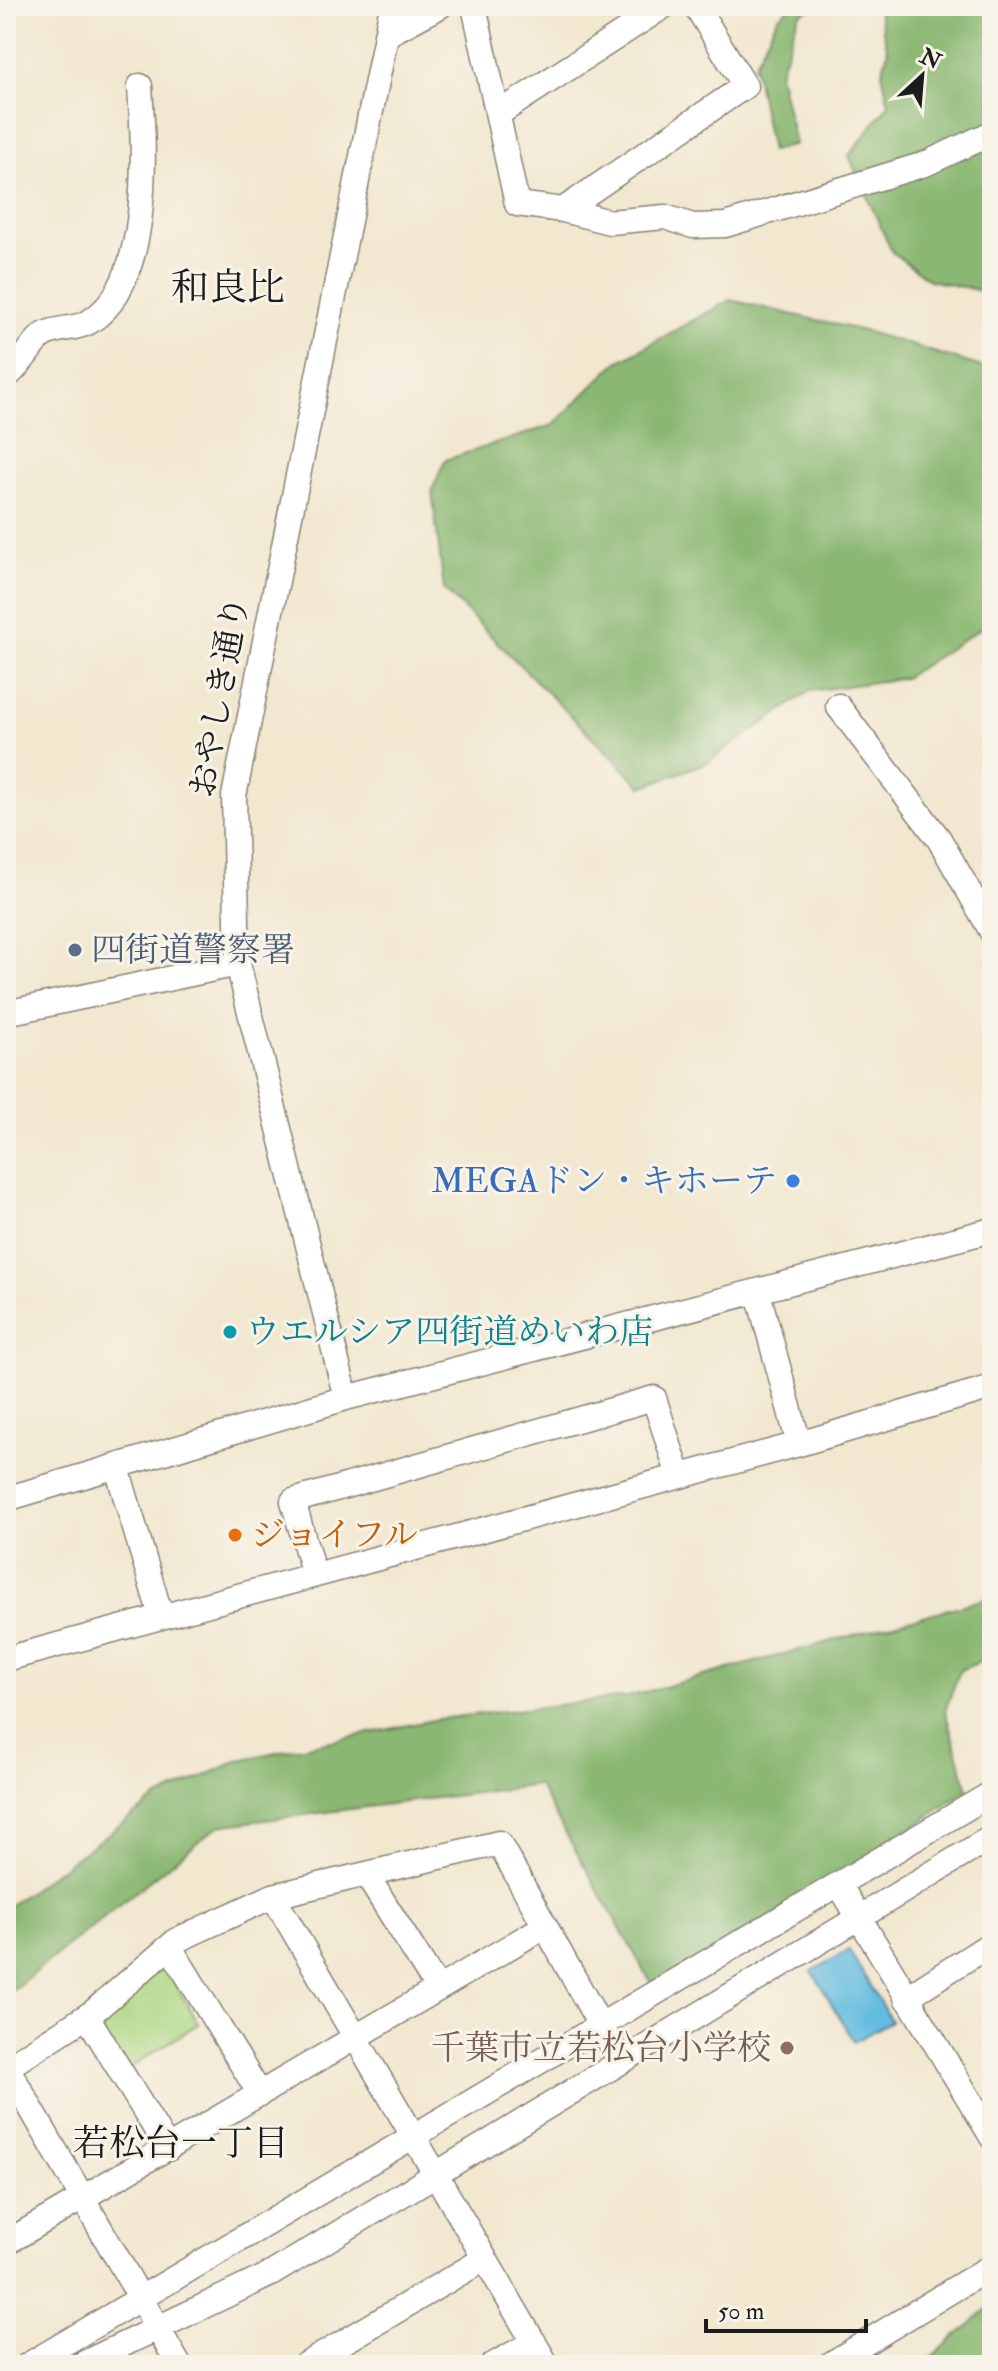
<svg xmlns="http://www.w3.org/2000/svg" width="998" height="2371" font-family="'IM FELL Double Pica','Noto Serif JP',serif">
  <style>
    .green { fill: #add884; stroke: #647a50; stroke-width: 2 }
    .forest { fill: #8ab872; stroke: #536a47; stroke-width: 2 }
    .water { fill: #63bce0; stroke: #406c7e; stroke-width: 2 }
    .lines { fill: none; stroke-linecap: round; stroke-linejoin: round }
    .minor-casing { stroke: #878276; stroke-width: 27 }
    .minor { stroke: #fff; stroke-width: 24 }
    .service-dot { fill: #5c6f8a; stroke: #f7f3e8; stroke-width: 3 }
    .shop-dot { fill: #3f7fe0; stroke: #f7f3e8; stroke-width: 3 }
    .culture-dot { fill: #0f9aa8; stroke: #f7f3e8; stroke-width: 3 }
    .food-dot { fill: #e8710a; stroke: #f7f3e8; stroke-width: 3 }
    .education-dot { fill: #8d6e63; stroke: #f7f3e8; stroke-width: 3 }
    .labels { text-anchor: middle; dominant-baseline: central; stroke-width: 6; stroke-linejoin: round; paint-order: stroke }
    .street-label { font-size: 34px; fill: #1c1c1c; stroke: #f7f3e8 }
    .service-label { font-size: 34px; fill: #4e5e75; stroke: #f7f3e8; text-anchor: start }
    .shop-label { font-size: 34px; fill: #366cbe; stroke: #f7f3e8; text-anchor: end }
    .culture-label { font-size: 34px; fill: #0d838f; stroke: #f7f3e8; text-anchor: start }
    .food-label { font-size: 34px; fill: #c56008; stroke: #f7f3e8; text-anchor: start }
    .education-label { font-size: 34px; fill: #785e54; stroke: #f7f3e8; text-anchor: end }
    .neighbourhood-label { font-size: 36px; fill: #1c1c1c; stroke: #f7f3e8 }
    .quarter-label { font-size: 38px; fill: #1c1c1c; stroke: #f7f3e8 }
  </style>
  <rect width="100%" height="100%" fill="#f7f3e8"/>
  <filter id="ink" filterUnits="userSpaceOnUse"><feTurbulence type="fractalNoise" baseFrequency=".0125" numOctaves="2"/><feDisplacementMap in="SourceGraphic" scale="16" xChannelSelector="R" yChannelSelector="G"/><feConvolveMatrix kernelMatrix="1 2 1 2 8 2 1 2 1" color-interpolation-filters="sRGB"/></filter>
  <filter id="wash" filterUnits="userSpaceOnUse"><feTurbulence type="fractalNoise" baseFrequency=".006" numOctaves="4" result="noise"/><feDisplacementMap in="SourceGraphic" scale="32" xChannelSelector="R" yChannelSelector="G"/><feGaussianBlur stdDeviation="1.8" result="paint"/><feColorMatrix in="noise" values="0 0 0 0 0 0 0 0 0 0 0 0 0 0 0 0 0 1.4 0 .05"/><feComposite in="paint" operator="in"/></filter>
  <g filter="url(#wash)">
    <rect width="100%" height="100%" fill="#f2e7cf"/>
    <path class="green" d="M 158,1968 L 168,1971 L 198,2024 L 126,2070 L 98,2026 L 101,2012 Z"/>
    <path class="forest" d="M 792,6 L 814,6 L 799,15 L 779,74 L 795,144 L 771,151 L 754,65 L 778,17 Z
      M 877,6 L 992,6 L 992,293 L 929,280 L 892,252 L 849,156 L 889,104 L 882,73 L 888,51 Z
      M 730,300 L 868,332 L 992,370 L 992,621 L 904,678 L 810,691 L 708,762 L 642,787 L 444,589 L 432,491 L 445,460 L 553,425 L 616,363 Z
      M 992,1597 L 992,1657 L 960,1670 L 945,1711 L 968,1789 L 844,1876 L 653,1986 L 538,1785 L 218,1826 L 6,1995 L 6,1908 L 156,1799 L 239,1760 L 438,1719 L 627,1697 Z
      M 992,2305 L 992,2365 L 923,2365 Z"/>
    <path class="water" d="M 849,1950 L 891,2021 L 854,2042 L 812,1971 Z"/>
  </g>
  <g filter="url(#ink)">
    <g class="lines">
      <g class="minor-casing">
        <path id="minor" d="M 474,6 L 517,204 L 563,210 L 610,222 L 665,217 L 693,226 L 725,225 L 925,164 L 992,133
          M 386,35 L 440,6
          M 498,114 L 664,6
          M 563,210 L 745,86 L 696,6
          M 6,377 C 22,365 33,342 42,336 C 55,327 76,330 89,322 C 153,284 144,149 140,86
          M 838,706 L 939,839 L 992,932
          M 6,1013 L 238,964
          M 758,1293 L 799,1444
          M 346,1398 L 238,964 L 234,796 L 392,6
          M 117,1468 L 161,1616
          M 6,1499 L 346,1398 L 992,1230
          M 314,1575 L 293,1501 L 654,1398 L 679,1476
          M 6,1659 L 799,1444 L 992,1387
          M 366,1874 L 438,1989
          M 840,1886 L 992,2137
          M 273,1896 L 547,2365
          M 170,1947 L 260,2094
          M 906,1998 L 992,1943
          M 87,2016 L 168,2149
          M 7,2067 L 179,2365
          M 6,2068 L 93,2012 L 177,1940 L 273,1896 L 499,1843 L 620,2061
          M 6,2243 L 545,1926
          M 28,2365 L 992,1793
          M 80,2365 L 271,2274 L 992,1837
          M 305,2365 L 484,2259
          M 493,2365 L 534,2342
          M 829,2365 L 992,2266"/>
      </g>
      <use href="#minor" class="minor"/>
    </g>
  </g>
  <circle class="service-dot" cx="75" cy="950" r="8"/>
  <circle class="shop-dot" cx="793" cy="1181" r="8"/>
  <circle class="culture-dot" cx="230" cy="1332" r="8"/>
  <circle class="food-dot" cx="235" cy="1535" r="8"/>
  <circle class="education-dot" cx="787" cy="2048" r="8"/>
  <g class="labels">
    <g class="street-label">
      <text transform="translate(220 697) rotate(-80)">おやしき通り</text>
    </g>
    <g class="service-label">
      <text x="91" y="950">四街道警察署</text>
    </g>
    <g class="shop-label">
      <text x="777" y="1181">MEGAドン・キホーテ</text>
    </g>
    <g class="culture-label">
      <text x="246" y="1332">ウエルシア四街道めいわ店</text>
    </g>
    <g class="food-label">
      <text x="251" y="1535">ジョイフル</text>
    </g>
    <g class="education-label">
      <text x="771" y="2048">千葉市立若松台小学校</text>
    </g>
    <g class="neighbourhood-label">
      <text x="181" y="2143">若松台一丁目</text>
    </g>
    <g class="quarter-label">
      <text x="228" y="288">和良比</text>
    </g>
  </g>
  <rect width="998" height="2371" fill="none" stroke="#f7f3e8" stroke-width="32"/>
  <g transform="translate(922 76) rotate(26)" stroke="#f7f3e8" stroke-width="6" paint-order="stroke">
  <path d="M0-6L14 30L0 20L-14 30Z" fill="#1c1c1c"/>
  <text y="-12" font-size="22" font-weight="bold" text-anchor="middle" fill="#1c1c1c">N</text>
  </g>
  <path d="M706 2319v12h160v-12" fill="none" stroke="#1c1c1c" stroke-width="4"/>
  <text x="718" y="2319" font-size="24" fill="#1c1c1c" stroke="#f7f3e8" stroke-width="6" paint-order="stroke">50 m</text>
</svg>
